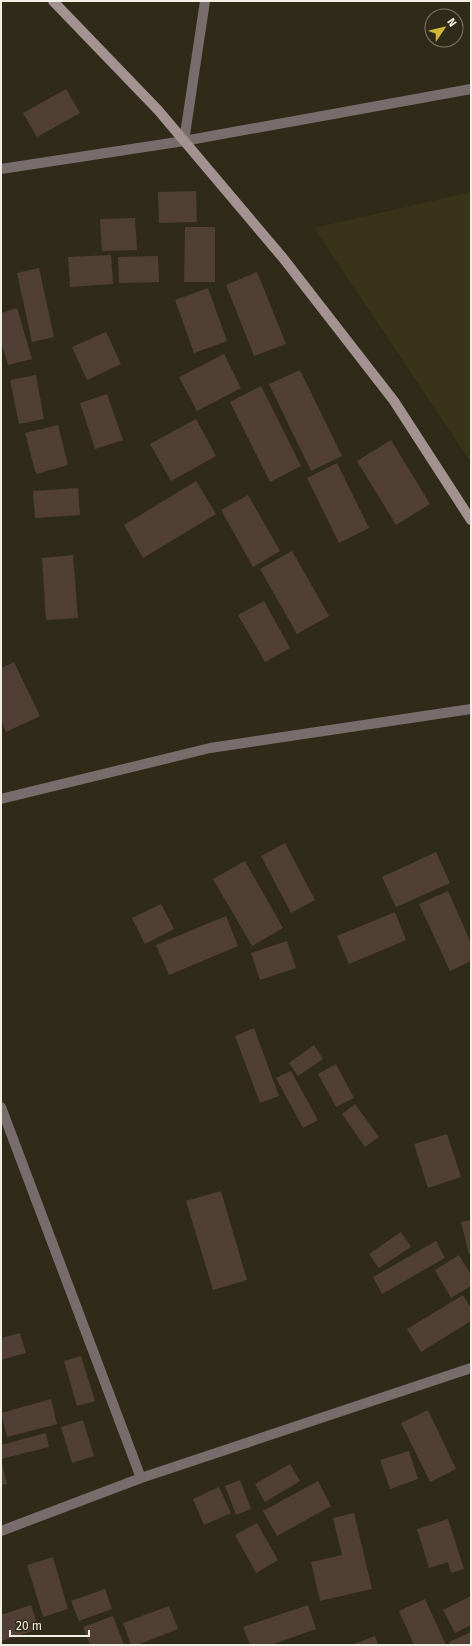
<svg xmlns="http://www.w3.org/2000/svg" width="472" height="1646" font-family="'Fira Sans',sans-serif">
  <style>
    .built { fill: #39331a }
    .building { fill: #513f34 }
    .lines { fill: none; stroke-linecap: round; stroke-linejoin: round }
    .minor { stroke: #786d6c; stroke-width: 10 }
    .tertiary { stroke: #786d6c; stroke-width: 10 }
    .secondary { stroke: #a39291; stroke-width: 10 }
  </style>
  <rect width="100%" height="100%" fill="#302b19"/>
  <path class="built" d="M 471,192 L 471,462 L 314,228 Z"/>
  <path class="building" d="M 66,89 L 80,113 L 37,137 L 23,113 Z
    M 196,191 L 197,222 L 159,223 L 158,192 Z
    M 135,218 L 137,250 L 102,251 L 100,219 Z
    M 185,227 L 215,227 L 215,282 L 184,282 Z
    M 111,255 L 113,284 L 70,287 L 68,257 Z
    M 158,256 L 159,282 L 119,283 L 118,257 Z
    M 39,268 L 54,337 L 32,342 L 17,273 Z
    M 257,272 L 286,344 L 254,356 L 226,285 Z
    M 208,288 L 227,341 L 194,353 L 175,300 Z
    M 17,308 L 32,359 L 8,365 L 1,342 L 1,313 Z
    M 106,332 L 121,364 L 87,380 L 72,347 Z
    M 224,354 L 241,388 L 197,411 L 179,377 Z
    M 300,370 L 342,456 L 311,471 L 269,384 Z
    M 36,375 L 44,419 L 19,424 L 10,380 Z
    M 261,386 L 301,466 L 270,482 L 230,402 Z
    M 107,394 L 123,440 L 95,449 L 80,403 Z
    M 196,419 L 216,456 L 171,481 L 150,444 Z
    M 58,425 L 68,465 L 36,474 L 25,433 Z
    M 391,440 L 430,504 L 396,525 L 357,461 Z
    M 337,463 L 369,528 L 339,543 L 307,478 Z
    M 196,481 L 216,514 L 143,558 L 124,525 Z
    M 78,488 L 80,515 L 35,518 L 33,491 Z
    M 248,495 L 280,551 L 253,567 L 221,510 Z
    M 292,551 L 329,616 L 297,634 L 260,569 Z
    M 73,555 L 78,618 L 46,620 L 42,558 Z
    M 264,601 L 290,648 L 265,662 L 238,615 Z
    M 14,662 L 40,716 L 6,732 L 1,721 L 1,668 Z
    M 285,843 L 315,900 L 291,913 L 261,856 Z
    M 436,852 L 450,883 L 396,907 L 382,877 Z
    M 245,861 L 283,928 L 252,946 L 213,879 Z
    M 448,891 L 471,943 L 471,961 L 450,971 L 419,904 Z
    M 161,904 L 174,929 L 145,944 L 132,918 Z
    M 395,912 L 406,940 L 349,964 L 337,936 Z
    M 226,916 L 238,946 L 169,975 L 156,945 Z
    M 287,941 L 296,968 L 260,980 L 251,953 Z
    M 254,1028 L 279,1096 L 260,1103 L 235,1036 Z
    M 314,1045 L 323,1059 L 298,1076 L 289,1063 Z
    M 336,1064 L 354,1098 L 336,1107 L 318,1074 Z
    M 291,1071 L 318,1120 L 303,1128 L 276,1078 Z
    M 355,1104 L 379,1137 L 365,1147 L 342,1114 Z
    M 447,1134 L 461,1177 L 428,1188 L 414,1144 Z
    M 221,1191 L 247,1280 L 213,1290 L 186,1201 Z
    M 471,1220 L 471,1253 L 469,1254 L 461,1222 Z
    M 401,1232 L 411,1247 L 379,1268 L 369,1254 Z
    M 436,1241 L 445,1258 L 382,1294 L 373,1277 Z
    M 459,1255 L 471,1275 L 471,1286 L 451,1298 L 435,1270 Z
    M 463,1295 L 471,1308 L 471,1321 L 421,1352 L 407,1329 Z
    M 20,1333 L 26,1353 L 1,1360 L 1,1338 Z
    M 81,1356 L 95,1401 L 77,1406 L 64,1361 Z
    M 51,1399 L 57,1424 L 7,1437 L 1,1413 Z
    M 428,1410 L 456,1469 L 430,1482 L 401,1423 Z
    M 83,1420 L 94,1456 L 72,1463 L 61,1427 Z
    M 46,1433 L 49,1447 L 1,1459 L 1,1445 Z
    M 409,1451 L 418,1479 L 390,1489 L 380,1460 Z
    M 2,1463 L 7,1484 L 1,1485 L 1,1464 Z
    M 290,1464 L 300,1481 L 265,1502 L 255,1484 Z
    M 240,1480 L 251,1509 L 236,1515 L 225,1486 Z
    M 318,1481 L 331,1506 L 277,1536 L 263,1511 Z
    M 219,1487 L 231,1513 L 204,1525 L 193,1499 Z
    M 354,1513 L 372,1589 L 320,1601 L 311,1562 L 342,1555 L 333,1518 Z
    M 448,1519 L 464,1569 L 451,1573 L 448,1562 L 429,1568 L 417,1529 Z
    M 257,1523 L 278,1560 L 256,1573 L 235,1535 Z
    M 53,1557 L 68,1609 L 43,1617 L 27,1565 Z
    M 105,1589 L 112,1609 L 79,1621 L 71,1601 Z
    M 471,1596 L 471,1625 L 455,1633 L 443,1610 Z
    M 425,1599 L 446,1645 L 414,1645 L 399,1611 Z
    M 31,1605 L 39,1629 L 1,1641 L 1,1615 Z
    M 308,1605 L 316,1629 L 271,1645 L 250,1645 L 243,1627 Z
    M 169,1606 L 178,1629 L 137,1645 L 131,1645 L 123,1623 Z
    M 113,1616 L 124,1645 L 90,1645 L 83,1627 Z
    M 471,1632 L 471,1645 L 450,1645 L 449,1642 Z
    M 375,1636 L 378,1645 L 351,1645 Z"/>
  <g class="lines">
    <path class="minor" d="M 184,141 L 205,1
      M 1,169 L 184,141 L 471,89"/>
    <path class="tertiary" d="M 1,799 L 210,748 L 471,709
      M 1,1107 L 141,1478
      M 1,1531 L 141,1478 L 471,1368"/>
    <path class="secondary" d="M 53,1 L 158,110 L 283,258 L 394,401 L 471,520"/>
  </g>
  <rect width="472" height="1646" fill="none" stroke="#f1eee3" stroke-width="4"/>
  <g transform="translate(444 28) rotate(55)"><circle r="19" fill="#302b19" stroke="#7d796a"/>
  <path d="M0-3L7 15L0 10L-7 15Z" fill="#d0b736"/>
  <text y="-6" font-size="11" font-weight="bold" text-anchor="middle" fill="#f1eee3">N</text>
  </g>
  <path d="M10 1630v6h79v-6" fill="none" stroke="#f1eee3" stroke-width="2"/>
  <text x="16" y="1630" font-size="12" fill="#f1eee3" stroke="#302b19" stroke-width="3" paint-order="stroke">20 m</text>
</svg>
